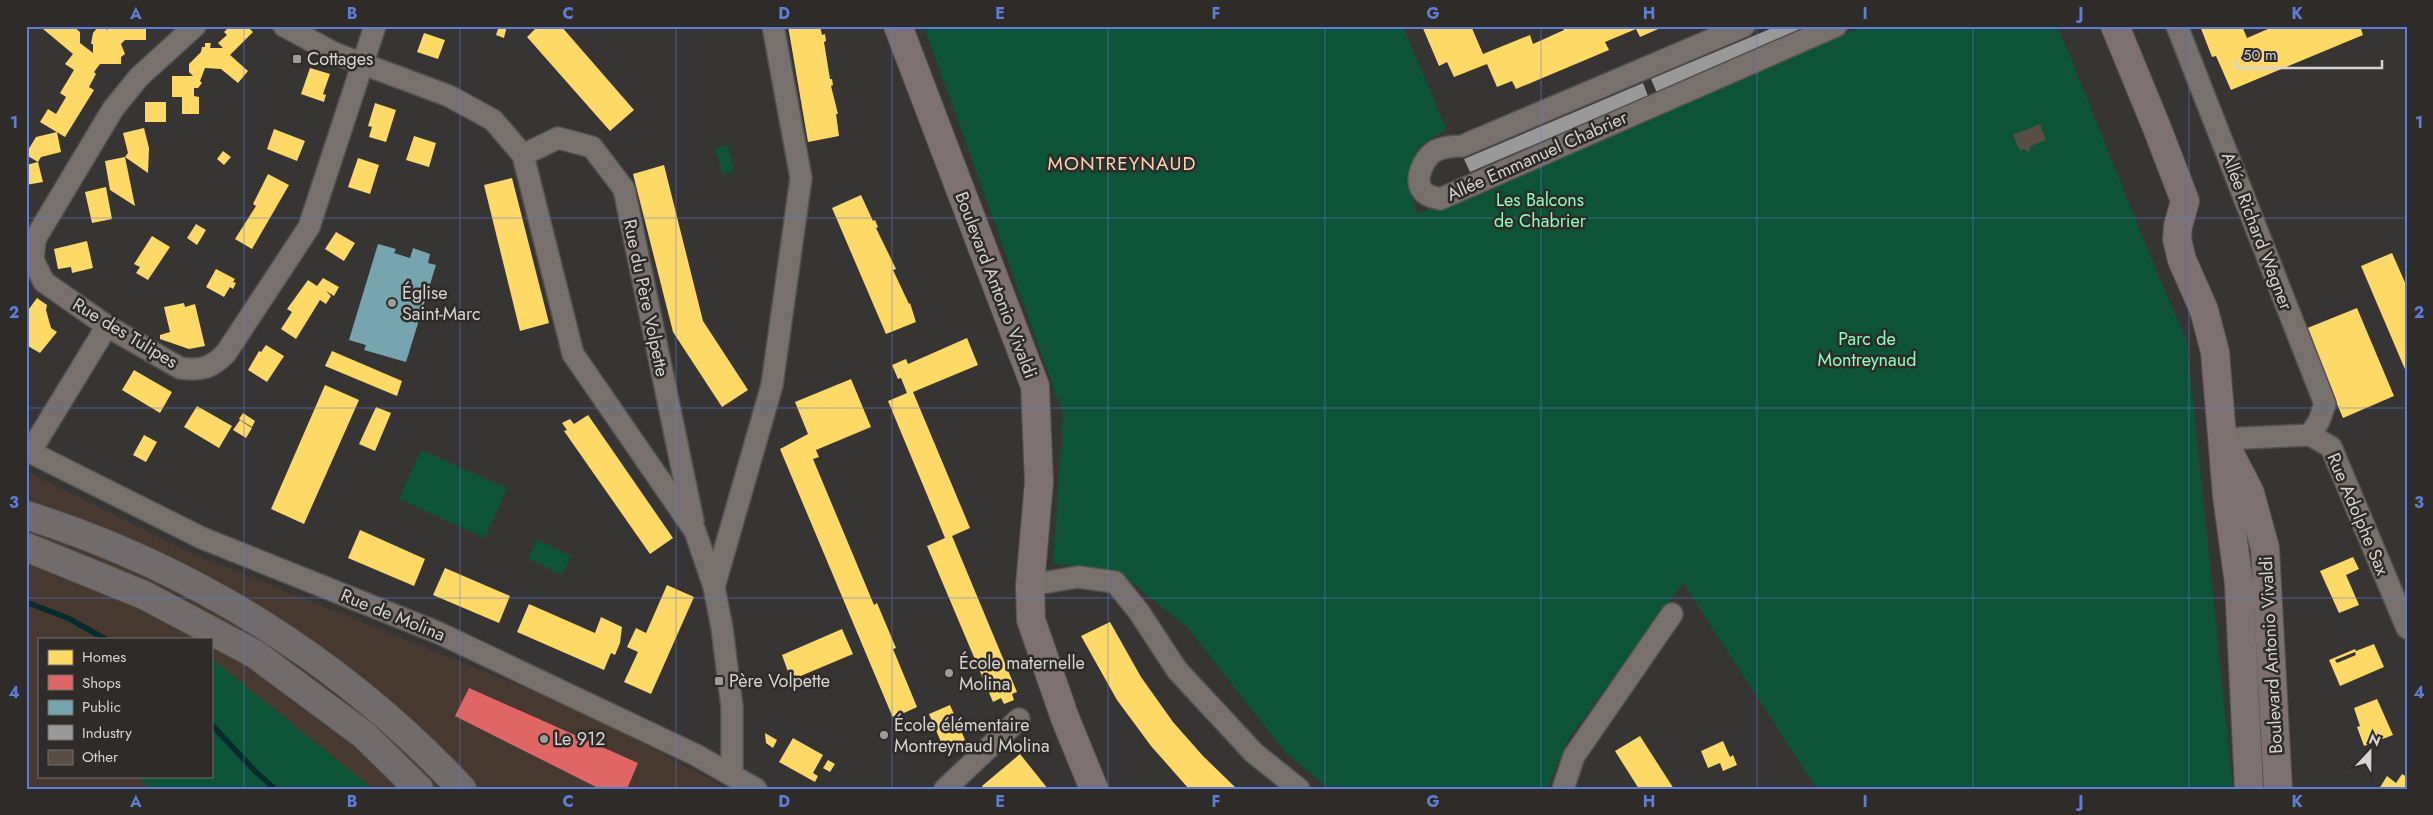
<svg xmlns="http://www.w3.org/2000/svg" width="2433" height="815" font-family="Jost,sans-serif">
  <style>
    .industrial { fill: #473830; fill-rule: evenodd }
    .green { fill: #0d5337 }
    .homes { fill: #ffd966; fill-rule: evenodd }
    .shops { fill: #e06666 }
    .public { fill: #76a5af }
    .industry { fill: #999 }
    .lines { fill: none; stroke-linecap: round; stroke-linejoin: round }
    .stream { stroke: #082c2e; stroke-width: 5.5 }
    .building { fill: #594e45 }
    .street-casing { stroke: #535251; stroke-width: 24 }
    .secondary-casing { stroke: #535251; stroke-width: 30 }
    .highway-casing { stroke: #535251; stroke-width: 30 }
    .street { stroke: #78706d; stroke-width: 21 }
    .secondary { stroke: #7c7170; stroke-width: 28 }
    .highway { stroke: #716c6b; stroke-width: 28 }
    .grid { fill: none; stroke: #5e7dd6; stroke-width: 1; stroke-opacity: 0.55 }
    .poi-dot { fill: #9e9c9b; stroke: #2e2b29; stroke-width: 2 }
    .labels { text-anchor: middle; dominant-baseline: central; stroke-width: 5; stroke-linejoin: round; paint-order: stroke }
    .poi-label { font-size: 18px; fill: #d6d4d3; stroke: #2e2b29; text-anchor: start }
    .street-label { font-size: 18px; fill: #d6d4d3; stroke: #2e2b29 }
    .park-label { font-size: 18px; fill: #8bfcbf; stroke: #2e2b29 }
    .neighbourhood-label { font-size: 19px; letter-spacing: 1px; fill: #f9d3b3; stroke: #2e2b29 }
    .neatline { fill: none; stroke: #5e7dd6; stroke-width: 2 }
    .grid-label { font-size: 16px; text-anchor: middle; font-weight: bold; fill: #5e7dd6 }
  </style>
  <rect width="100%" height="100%" fill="#373534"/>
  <path class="industrial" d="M 26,470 L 35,476 L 186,551 L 577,709 L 729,789 L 26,789 ZM 39,639 L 211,639 L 211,776 L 39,776 Z"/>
  <path class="green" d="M 924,26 L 1403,26 L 1446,129 C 1439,134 1429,139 1424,145 C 1407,168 1407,189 1418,214 L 1865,26 L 2057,26 C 2102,130 2140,237 2187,341 L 2233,789 L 1817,789 L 1683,583 L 1568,740 L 1547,789 L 1330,789 L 1285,752 L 1188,628 L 1116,570 L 1053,564 L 1063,414 Z
    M 728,145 L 734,172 L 722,175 L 716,148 Z
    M 421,450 L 507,488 L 485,538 L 399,499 Z
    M 537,540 L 571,556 L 562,575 L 528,558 Z
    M 211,658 L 373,789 L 150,789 L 142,781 L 145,776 L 211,776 Z"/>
  <path class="homes" d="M 46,26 L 73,26 L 80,32 L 80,43 L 93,53 L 93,44 L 91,44 L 93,33 L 99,26 L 103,26 L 107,30 L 110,26 L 146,26 L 146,40 L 125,40 L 121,44 L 125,54 L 121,57 L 121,64 L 100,64 L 94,72 L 96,74 L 89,87 L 94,90 L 65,137 L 40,122 L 48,109 L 56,114 L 66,97 L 60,93 L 74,70 L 65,64 L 73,54 L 43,29 Z
    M 230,26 L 247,26 L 253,32 L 230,55 L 248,71 L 238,83 L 221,69 L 205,68 L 200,81 L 202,83 L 198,88 L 194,88 L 194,96 L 199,97 L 199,114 L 182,114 L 182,97 L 172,97 L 172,76 L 193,76 L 189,72 L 189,64 L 201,52 L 202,47 L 205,47 L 205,43 L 211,43 L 210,48 L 223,48 L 218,43 L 227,35 L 224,32 Z
    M 499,26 L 507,26 L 504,38 L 496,35 Z
    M 538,26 L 561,26 L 634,110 L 610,131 L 527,37 Z
    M 788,26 L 820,26 L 822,35 L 825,34 L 826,41 L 824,42 L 830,79 L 832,79 L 833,85 L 831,86 L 838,114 L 836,114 L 839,136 L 808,142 Z
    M 1422,26 L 1471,26 L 1483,54 L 1530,35 L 1533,44 L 1564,30 L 1562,26 L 1665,26 L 1640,37 L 1636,29 L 1605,42 L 1609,50 L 1516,89 L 1512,81 L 1497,87 L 1487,64 L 1454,77 L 1447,62 L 1439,66 Z
    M 2200,26 L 2242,26 L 2247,38 L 2275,26 L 2360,26 L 2363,35 L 2231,90 L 2216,56 L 2212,57 Z
    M 424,33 L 445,40 L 438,59 L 417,52 Z
    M 310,68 L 330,74 L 323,94 L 326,95 L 324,102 L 301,94 Z
    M 145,102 L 166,102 L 166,122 L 145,122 Z
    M 375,103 L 396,110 L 386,142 L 369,137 L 372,127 L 368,126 Z
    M 144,128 L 149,148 L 148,173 L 125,157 L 128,153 L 123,133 Z
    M 274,129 L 305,141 L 297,161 L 267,149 Z
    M 57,132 L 61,152 L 41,157 L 38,162 L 26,155 L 26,148 L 28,150 L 36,137 Z
    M 414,136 L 436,143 L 429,167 L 406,160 Z
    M 223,151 L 231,157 L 224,165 L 217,159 Z
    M 125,157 L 135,206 L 110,190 L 105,161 Z
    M 358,158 L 379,165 L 370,194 L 348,187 Z
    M 38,162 L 43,182 L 26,185 L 26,165 Z
    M 664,165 L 703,321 L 748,390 L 722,407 L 673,332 L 633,174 Z
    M 268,174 L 289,185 L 252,249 L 235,239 L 256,206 L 253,204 Z
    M 512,178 L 549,323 L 520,331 L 484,185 Z
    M 106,187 L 112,219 L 92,223 L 85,192 Z
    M 861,195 L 873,221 L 875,220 L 878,227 L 876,228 L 896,269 L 893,270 L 909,304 L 910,303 L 916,322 L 886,334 L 832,208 Z
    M 196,224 L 206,230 L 197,245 L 187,238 Z
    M 336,232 L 355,243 L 344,261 L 325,249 Z
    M 152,236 L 170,247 L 148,280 L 136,273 L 140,267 L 134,264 Z
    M 87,241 L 93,268 L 72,273 L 71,267 L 58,269 L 54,249 Z
    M 2392,253 L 2407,287 L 2407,374 L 2361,266 Z
    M 216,269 L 235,279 L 233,282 L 236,283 L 233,289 L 230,287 L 224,297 L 206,287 Z
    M 323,278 L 339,287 L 334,296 L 326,291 L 331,296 L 326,304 L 320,300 L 296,339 L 281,329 L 292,312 L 287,309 L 308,280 L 317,286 Z
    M 37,298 L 47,305 L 46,310 L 51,328 L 57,332 L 40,353 L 26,345 L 26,325 L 29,326 L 26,313 Z
    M 184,303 L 185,307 L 195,304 L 205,346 L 189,349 L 160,339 L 160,335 L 170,332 L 164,307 Z
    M 2357,308 L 2394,396 L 2343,418 L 2305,329 Z
    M 967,338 L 978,365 L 913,392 L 970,528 L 952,536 L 1017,692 L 1012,694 L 1014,700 L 1004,704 L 1001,698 L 993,702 L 927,546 L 945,538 L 888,401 L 907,393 L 901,378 L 898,379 L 892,365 L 906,359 L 908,364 Z
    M 266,345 L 284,356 L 267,382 L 248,370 L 259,351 L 261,352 Z
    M 332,351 L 402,381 L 397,396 L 325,366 Z
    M 134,370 L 172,392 L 160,413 L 122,390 Z
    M 851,379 L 871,427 L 816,450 L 819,457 L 813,459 L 874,605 L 877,603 L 896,648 L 893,649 L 917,707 L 893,718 L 780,449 L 808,434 L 795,402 Z
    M 325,385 L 359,400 L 304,524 L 271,509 Z
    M 197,406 L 232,426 L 219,448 L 184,427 Z
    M 376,407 L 391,413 L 375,451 L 359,444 Z
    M 243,413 L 255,421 L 252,427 L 239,419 Z
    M 588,415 L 673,538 L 650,554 L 564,431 L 567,430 L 562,423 L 570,419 L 574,424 Z
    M 240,420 L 252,428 L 246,438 L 233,430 Z
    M 144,435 L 157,442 L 146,462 L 133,455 Z
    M 360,530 L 425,559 L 414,586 L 348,558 Z
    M 2353,557 L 2359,569 L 2346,575 L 2359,605 L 2339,613 L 2320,571 Z
    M 445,568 L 510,596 L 499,623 L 433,595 Z
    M 667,585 L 694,597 L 651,694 L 624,682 L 638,652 L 627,647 L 636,628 L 646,633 Z
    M 529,604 L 595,633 L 601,617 L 622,627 L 620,643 L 615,655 L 611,653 L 604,670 L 517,632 Z
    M 1110,622 L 1141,677 L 1173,722 L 1203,756 L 1237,789 L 1189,789 L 1151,746 L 1117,700 L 1081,636 Z
    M 842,629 L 853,654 L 791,680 L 782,655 Z
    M 2374,644 L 2384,667 L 2340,686 L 2329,660 L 2355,649 L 2356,651 ZM 2355,652 L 2356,655 L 2337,663 L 2335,660 Z
    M 2377,699 L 2393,735 L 2364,746 L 2357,727 L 2360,726 L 2354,708 Z
    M 950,705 L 965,740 L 944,749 L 929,714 Z
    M 765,733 L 777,740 L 773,748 L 766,743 Z
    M 1640,736 L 1674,789 L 1639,789 L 1615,751 Z
    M 793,738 L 823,755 L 813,773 L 818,776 L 815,782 L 779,762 Z
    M 1723,741 L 1730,757 L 1733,755 L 1737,765 L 1723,771 L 1720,763 L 1708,768 L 1701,751 Z
    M 1020,754 L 1048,789 L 984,789 L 982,786 Z
    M 828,760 L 835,764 L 830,772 L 823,768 Z
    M 2402,774 L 2407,777 L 2407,789 L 2379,789 L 2387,776 L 2396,783 Z"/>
  <path class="shops" d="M 469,688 L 638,763 L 627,789 L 600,789 L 455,716 Z"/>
  <path class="public" d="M 378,244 L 396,249 L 394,253 L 410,258 L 413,248 L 430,254 L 428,263 L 436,265 L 406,362 L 364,350 L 366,345 L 349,340 Z"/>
  <path class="industry" d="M 1777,26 L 1814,26 L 1657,93 L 1651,79 Z
    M 1643,83 L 1648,96 L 1470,172 L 1464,159 Z"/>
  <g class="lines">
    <path class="stream" d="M 26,602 L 70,619 L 105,639
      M 211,724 L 255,771 L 275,789"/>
  </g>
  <path class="building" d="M 2040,124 L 2046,140 L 2031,146 L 2029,152 L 2023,149 L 2020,151 L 2013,135 Z"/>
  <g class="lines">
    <g class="street-casing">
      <path id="street" d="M 195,26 L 139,77 L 113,109 L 35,239 L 33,260 L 44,282 L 107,326 L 180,368 C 201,371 212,368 226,353 L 309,227 L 375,26
        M 284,26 L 334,53 L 449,96 L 493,120 L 523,155 L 573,354 L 695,531 L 714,587 L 722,628 L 732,707 L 732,774
        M 1744,26 L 1462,146 C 1453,146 1443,147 1435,151 C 1424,158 1414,178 1422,190 C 1426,196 1433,197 1440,199 L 1836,26
        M 2177,26 L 2325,404 L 2319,421 L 2310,435
        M 523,155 L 558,138 L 592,147 L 624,189 L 693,521
        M 2223,439 L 2310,435 L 2331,447 L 2407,628
        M 26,450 L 202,538 L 439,633 L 696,755 L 756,789
        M 30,452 L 107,326
        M 1030,585 L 1078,577 L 1115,582 L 1139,612 L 1177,670 L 1254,753 L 1299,789
        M 714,587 L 772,385 L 801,178 L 773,26
        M 945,789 L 1019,719
        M 1563,789 L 1574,756 L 1672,614"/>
    </g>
    <g class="secondary-casing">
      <path id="secondary" d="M 898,26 L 1035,386 L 1039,482 L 1030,585 L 1031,620 L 1065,718 L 1094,789
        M 2115,26 L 2157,128 L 2185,201 L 2178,226 L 2177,239 L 2182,260 L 2204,310 L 2215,352 L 2227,496 L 2239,584 L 2249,789
        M 2229,452 L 2250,493 L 2265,548 L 2278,789"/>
    </g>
    <g class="highway-casing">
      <path id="highway" d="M 26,515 C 193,568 342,661 462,789
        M 26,547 L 144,595 L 255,654 L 364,735 L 419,789"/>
    </g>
    <use href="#street" class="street"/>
    <use href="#secondary" class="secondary"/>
    <use href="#highway" class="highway"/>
  </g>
  <path class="grid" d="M 244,26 L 244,789M 460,26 L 460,789M 676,26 L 676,789M 892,26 L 892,789M 1108,26 L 1108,789M 1325,26 L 1325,789M 1541,26 L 1541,789M 1757,26 L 1757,789M 1973,26 L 1973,789M 2189,26 L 2189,789M 26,218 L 2407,218M 26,408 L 2407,408M 26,598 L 2407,598"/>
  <g class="poi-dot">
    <rect x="292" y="54" width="10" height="10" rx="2.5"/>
    <circle cx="392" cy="303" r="5"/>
    <circle cx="949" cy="673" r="5"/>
    <rect x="714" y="676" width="10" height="10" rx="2.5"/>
    <circle cx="884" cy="735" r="5"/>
    <circle cx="544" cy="739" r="5"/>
  </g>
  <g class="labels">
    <g class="poi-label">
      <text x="307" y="59">Cottages</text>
      <text x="402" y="293">Église<tspan x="402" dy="21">Saint-Marc</tspan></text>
      <text x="959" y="663">École maternelle<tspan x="959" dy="21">Molina</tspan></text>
      <text x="729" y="681">Père Volpette</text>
      <text x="894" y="725">École élémentaire<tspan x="894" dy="21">Montreynaud Molina</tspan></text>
      <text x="554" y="739">Le 912</text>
    </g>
    <g class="street-label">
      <text transform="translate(1537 156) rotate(-24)">Allée Emmanuel Chabrier</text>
      <text transform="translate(2257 231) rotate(69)">Allée Richard Wagner</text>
      <text transform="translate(996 285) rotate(69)">Boulevard Antonio Vivaldi</text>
      <text transform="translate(646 298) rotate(78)">Rue du Père Volpette</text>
      <text transform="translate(125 333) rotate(31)">Rue des Tulipes</text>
      <text transform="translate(2358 514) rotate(67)">Rue Adolphe Sax</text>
      <text transform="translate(393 615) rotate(22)">Rue de Molina</text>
      <text transform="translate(2271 655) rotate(-93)">Boulevard Antonio Vivaldi</text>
    </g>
    <g class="park-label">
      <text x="1540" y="200">Les Balcons<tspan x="1540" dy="21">de Chabrier</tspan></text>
      <text x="1867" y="339">Parc de<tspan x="1867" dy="21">Montreynaud</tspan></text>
    </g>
    <g class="neighbourhood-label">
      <text x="1122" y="163">MONTREYNAUD</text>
    </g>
  </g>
  <rect width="2433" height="815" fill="none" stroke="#2e2b29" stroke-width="55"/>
  <rect x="38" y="638" width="175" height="140" fill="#2e2b29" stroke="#716f6d"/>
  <rect x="48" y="650" width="25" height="15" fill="#ffd966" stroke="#716f6d"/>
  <text x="82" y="662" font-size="15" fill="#d6d4d3">Homes</text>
  <rect x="48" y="675" width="25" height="15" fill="#e06666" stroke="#716f6d"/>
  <text x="82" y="688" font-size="15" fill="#d6d4d3">Shops</text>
  <rect x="48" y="700" width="25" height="15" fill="#76a5af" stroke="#716f6d"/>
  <text x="82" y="712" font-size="15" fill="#d6d4d3">Public</text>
  <rect x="48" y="725" width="25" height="15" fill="#999999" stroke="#716f6d"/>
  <text x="82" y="738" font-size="15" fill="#d6d4d3">Industry</text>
  <rect x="48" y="750" width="25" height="15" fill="#594e45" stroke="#716f6d"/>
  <text x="82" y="762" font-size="15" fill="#d6d4d3">Other</text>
  <g transform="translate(2370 752) rotate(22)" stroke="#2e2b29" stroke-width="4" paint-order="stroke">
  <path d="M0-4L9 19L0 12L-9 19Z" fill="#d6d4d3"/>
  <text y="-8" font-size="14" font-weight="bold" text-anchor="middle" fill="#d6d4d3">N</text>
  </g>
  <path d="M2236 60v8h146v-8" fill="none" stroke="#d6d4d3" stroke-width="2.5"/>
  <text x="2243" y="60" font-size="15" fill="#d6d4d3" stroke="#2e2b29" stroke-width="4" paint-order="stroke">50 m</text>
  <rect x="28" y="28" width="2378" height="760" class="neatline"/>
  <g class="grid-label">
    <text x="136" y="19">A</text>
    <text x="352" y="19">B</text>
    <text x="568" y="19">C</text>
    <text x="784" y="19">D</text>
    <text x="1000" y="19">E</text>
    <text x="1216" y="19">F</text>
    <text x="1433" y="19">G</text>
    <text x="1649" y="19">H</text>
    <text x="1865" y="19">I</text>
    <text x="2081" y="19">J</text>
    <text x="2297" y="19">K</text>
    <text x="14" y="128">1</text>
    <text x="2419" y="128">1</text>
    <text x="14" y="318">2</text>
    <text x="2419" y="318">2</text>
    <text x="14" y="508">3</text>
    <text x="2419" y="508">3</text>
    <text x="14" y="698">4</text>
    <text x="2419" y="698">4</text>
    <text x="136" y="807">A</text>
    <text x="352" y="807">B</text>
    <text x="568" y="807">C</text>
    <text x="784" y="807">D</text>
    <text x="1000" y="807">E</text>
    <text x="1216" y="807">F</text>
    <text x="1433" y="807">G</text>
    <text x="1649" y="807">H</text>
    <text x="1865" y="807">I</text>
    <text x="2081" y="807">J</text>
    <text x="2297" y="807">K</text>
  </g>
</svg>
